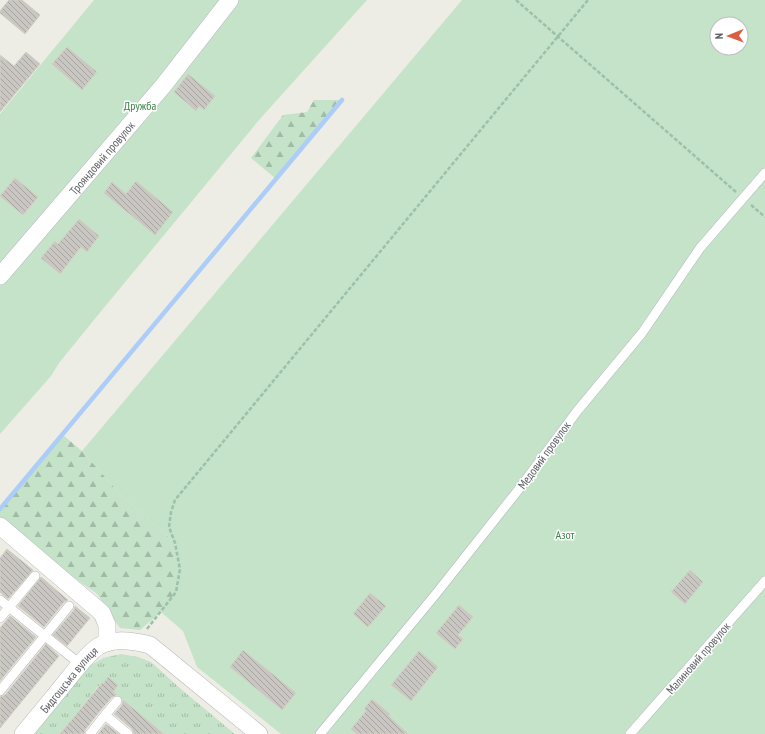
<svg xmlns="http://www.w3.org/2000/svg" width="765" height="734" font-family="'PT Sans Narrow',sans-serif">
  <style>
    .grass { fill: url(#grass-tufts) }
    .forest { fill: url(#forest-firs) }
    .garden { fill: #c4e3c8; fill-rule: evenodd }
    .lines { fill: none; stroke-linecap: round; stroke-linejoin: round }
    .stream { stroke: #abcdf8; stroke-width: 4.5 }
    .building { fill: url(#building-back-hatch); stroke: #d2d0c4 }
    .lane-casing { stroke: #b5b6bb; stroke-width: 10 }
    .street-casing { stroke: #b5b6bb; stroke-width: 18 }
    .path { stroke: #9cc1ab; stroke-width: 2.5; stroke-dasharray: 4 2; stroke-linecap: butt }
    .lane { stroke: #fff; stroke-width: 9 }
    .street { stroke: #fff; stroke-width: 17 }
    .labels { text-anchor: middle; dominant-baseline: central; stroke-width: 3; stroke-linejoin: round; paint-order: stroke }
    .park-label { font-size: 12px; fill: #3d8349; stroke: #fff }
    .street-label { font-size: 12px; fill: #5d5f64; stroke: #fff }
  </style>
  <defs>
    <pattern id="grass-tufts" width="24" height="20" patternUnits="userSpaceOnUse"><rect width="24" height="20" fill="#c4e3c8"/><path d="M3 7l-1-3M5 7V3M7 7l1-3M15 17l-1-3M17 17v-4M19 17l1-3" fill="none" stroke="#a2bba6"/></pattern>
    <pattern id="forest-firs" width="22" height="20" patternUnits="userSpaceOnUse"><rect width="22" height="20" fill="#c4e3c8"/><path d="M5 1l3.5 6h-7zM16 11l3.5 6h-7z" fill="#a2bba6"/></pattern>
    <pattern id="building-back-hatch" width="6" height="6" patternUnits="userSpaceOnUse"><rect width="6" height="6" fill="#cac7c2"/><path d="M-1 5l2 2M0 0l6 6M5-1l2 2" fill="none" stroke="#a7a5a1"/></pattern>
  </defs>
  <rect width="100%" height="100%" fill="#eeede5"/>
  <path class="grass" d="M 121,654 L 138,657 L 151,662 L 182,690 L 235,734 L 164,734 L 113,692 L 118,685 L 108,678 L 103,684 L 101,683 L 60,734 L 34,734 L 89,666 L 103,658 Z"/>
  <path class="forest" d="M 314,100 L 342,100 L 276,179 L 251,158 L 283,115 L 307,112 Z
    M 63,435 L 82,451 L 122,496 L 175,543 L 180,569 L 176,592 L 161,612 L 140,630 L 120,628 L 97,594 L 0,525 L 0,509 Z"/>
  <path class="garden" d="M 94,0 L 367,0 L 259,120 L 98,315 L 59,363 L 51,376 L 0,434 L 0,114 Z
    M 462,0 L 765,0 L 765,734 L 281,734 L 197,667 L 183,631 L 161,612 L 176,592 L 180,569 L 175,543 L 122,496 L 82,451 ZM 717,24 L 741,24 L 741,48 L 717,48 Z"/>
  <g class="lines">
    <path class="stream" d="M 0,509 L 342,100"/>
  </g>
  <path class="building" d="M 9,0 L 22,0 L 40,15 L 25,34 L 0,13 L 0,11 Z
    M 67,47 L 97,72 L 82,90 L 52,64 Z
    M 26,52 L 40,64 L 0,112 L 0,55 L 14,66 Z
    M 188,74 L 215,96 L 204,110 L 199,106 L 196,111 L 174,92 Z
    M 15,178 L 38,197 L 23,215 L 0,196 Z
    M 136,181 L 173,212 L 155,235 L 104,193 L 112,182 L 126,194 Z
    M 79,219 L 99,236 L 87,252 L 81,247 L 60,274 L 41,258 L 55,241 L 58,244 Z
    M 7,549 L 33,570 L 8,599 L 0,592 L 0,558 Z
    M 690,570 L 703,582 L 685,604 L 671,592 Z
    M 41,577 L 68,600 L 64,602 L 44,627 L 18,606 Z
    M 370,593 L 386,606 L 368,627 L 353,614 Z
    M 459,605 L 473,617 L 458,635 L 463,639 L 455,649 L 436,633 Z
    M 75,606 L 90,618 L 67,646 L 53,635 L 74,610 Z
    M 10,616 L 36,637 L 0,681 L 0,628 Z
    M 46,644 L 59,656 L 0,728 L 0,697 L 5,695 Z
    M 243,650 L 296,693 L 282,710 L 230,667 Z
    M 419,651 L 438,667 L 411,701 L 391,685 Z
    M 108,677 L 118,685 L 113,692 L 117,695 L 112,697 L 100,711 L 85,730 L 84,734 L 60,734 L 102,683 L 103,684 Z
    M 372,699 L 390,714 L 389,716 L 408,734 L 357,734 L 351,729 L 366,711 L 364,709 Z
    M 123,700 L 164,734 L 134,734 L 132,729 L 114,714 L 122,705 Z
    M 106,724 L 119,734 L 98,734 Z"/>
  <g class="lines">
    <g class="lane-casing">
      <path id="lane" d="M 0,600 L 80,664
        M 0,618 L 35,576
        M 0,691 L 69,606
        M 105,715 L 117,701
        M 90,734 L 105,715 L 128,734
        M 320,734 L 435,595 L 519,489 L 578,410 L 642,333 L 700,248 L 765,173
        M 630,734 L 765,581"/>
    </g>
    <g class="street-casing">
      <g id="street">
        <path id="s1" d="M 0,276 L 163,86 L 230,0"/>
        <path d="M 0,526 L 102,613 L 107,625 L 107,643"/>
        <path id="s2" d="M 23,734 C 38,716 53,698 68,679 C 76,669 88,653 99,646 C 114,637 135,641 150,645 L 259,734"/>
      </g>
    </g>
    <path class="path" d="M 516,0 L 736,192
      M 751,205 L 765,217
      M 147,629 L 176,592 L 180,569 L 175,543 L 169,527 L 171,512 L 175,500 L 588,0"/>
    <use href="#lane" class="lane"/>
    <use href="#street" class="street"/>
  </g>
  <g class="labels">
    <g class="park-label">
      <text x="140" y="105">Дружба</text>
      <text x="565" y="534">Азот</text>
    </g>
    <g class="street-label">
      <text stroke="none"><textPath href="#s1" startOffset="156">Трояндовий провулок</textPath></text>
      <text transform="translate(544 455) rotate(-54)">Медовий провулок</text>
      <text transform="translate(698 658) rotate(-49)">Малиновий провулок</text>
      <text stroke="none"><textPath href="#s2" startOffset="71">Бидгощська вулиця</textPath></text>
    </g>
  </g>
  <g transform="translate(729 36) rotate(269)"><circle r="19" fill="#ffffff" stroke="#bebfc1"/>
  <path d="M0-3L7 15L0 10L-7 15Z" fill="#db5e3e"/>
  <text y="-6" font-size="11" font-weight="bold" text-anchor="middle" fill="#5d5f64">N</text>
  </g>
</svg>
